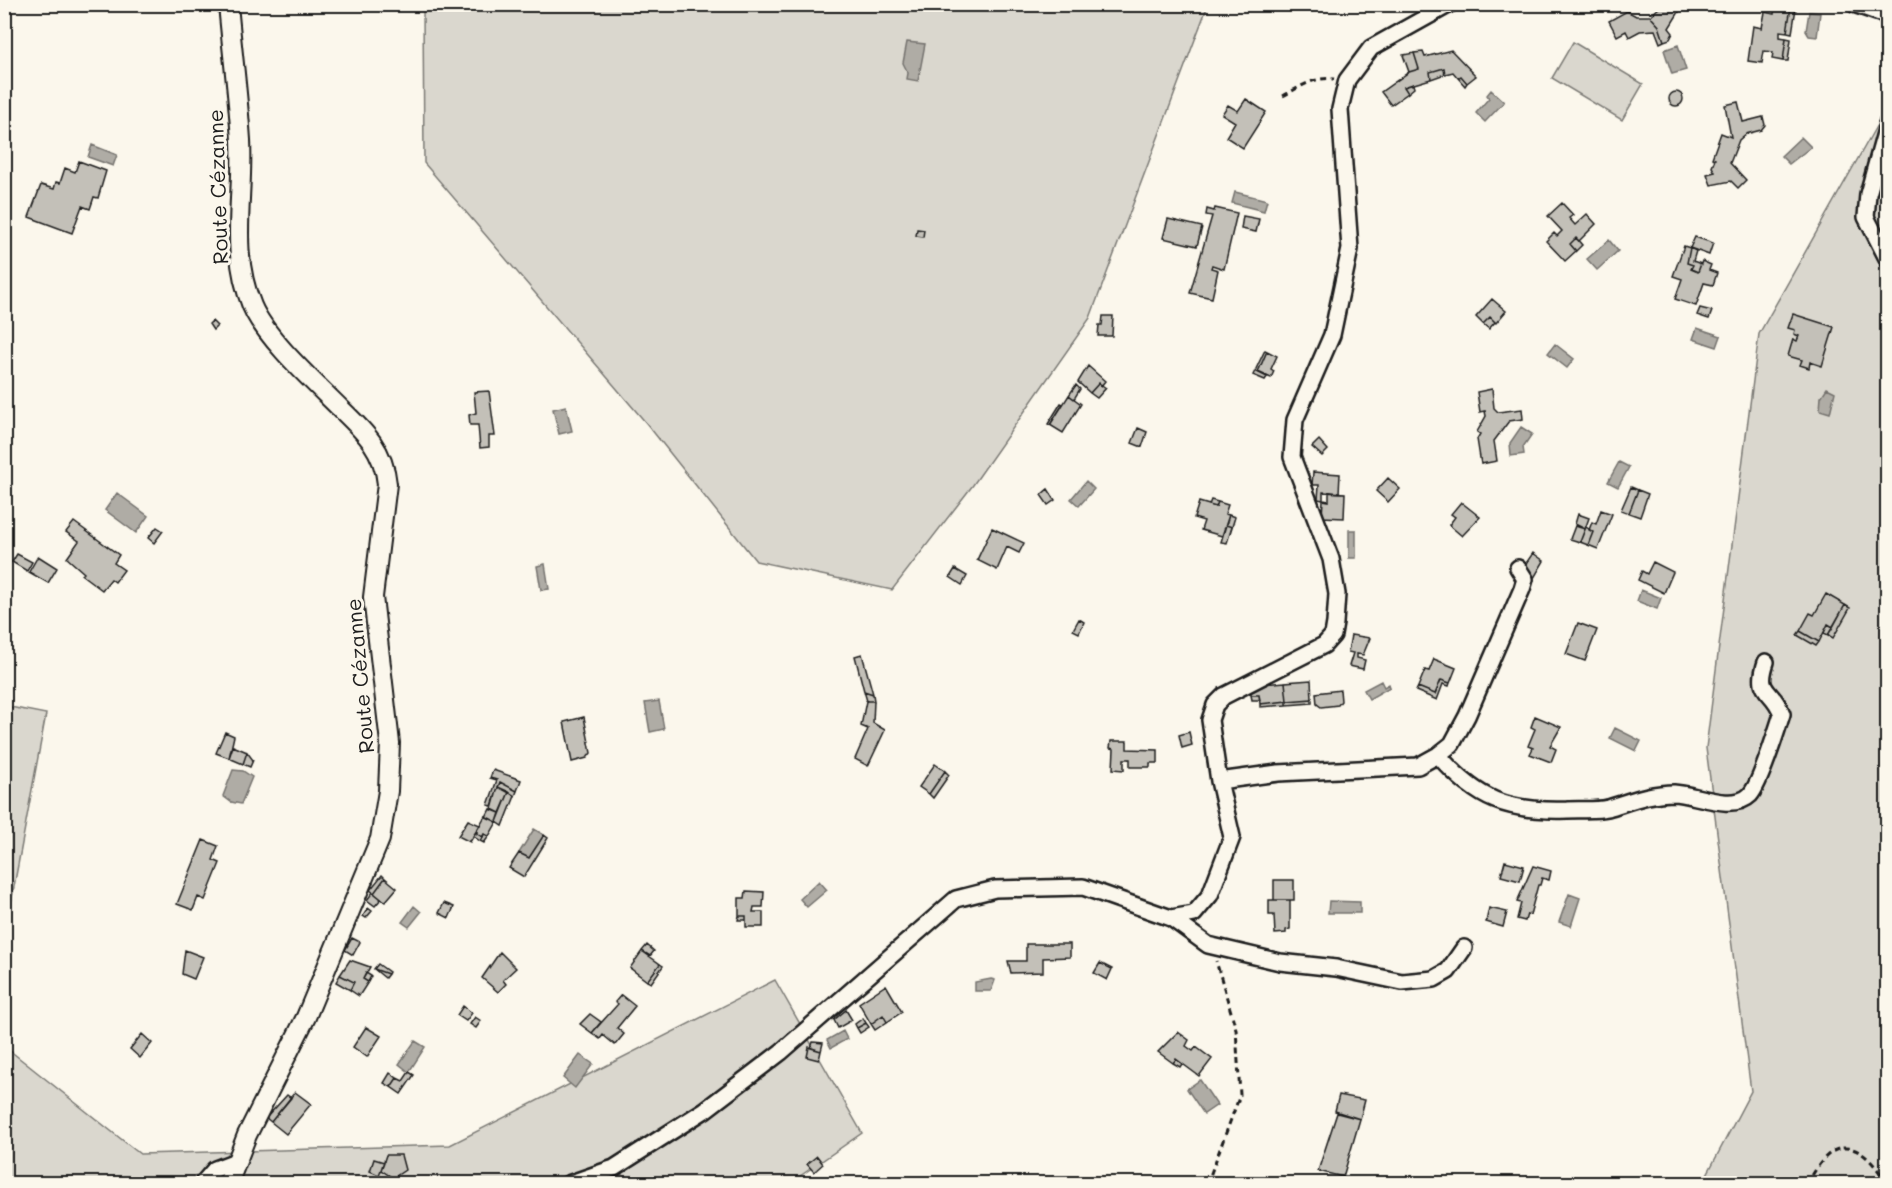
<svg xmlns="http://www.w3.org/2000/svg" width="1892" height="1188" font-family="Mali,sans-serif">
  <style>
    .green { fill: #dad7ce; stroke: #7b7a75; stroke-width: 1.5 }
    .water { fill: #afaca5; stroke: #74726e; stroke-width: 1.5 }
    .building { fill: #c3c0b8; stroke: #1c1c1c; stroke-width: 1.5 }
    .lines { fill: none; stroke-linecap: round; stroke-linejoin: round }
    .minor-casing { stroke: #1c1c1c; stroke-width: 20 }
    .tertiary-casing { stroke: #1c1c1c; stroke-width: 22 }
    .path { stroke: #1c1c1c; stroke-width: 3; stroke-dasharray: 6 4.5; stroke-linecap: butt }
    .minor { stroke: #fbf7ec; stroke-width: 15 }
    .tertiary { stroke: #fbf7ec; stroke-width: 18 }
    .labels { text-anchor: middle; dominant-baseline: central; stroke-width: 6; stroke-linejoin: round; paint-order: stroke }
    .street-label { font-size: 21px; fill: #1c1c1c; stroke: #fbf7ec }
  </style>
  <rect width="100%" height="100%" fill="#fbf7ec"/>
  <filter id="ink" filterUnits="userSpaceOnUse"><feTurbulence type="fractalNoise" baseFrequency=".0167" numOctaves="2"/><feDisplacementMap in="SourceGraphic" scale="12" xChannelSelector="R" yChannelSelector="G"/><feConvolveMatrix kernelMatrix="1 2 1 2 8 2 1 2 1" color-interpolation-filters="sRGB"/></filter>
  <g filter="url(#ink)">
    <path class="green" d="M 423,5 L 1208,5 L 1090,318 L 973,485 L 892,590 L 756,561 L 647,424 L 424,163 Z
      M 1573,42 L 1643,84 L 1622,120 L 1552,78 Z
      M 1887,107 L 1887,1183 L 1702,1184 L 1751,1091 L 1706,748 L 1759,334 Z
      M 5,706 L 46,714 L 5,935 L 4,706 Z
      M 775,980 L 862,1133 L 790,1183 L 5,1183 L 4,1046 L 140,1154 L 450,1145 Z"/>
    <path class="water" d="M 1809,12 L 1820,13 L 1817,37 L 1809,36 L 1806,31 Z
      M 907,42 L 925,44 L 918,81 L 907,79 L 908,73 L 903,63 Z
      M 1678,45 L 1686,70 L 1672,74 L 1664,50 Z
      M 1491,90 L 1504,102 L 1485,122 L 1476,113 L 1489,98 L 1487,95 Z
      M 1801,137 L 1811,147 L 1789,164 L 1781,156 Z
      M 92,145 L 117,155 L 113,166 L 88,157 Z
      M 1235,192 L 1267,200 L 1264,211 L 1232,203 Z
      M 1609,240 L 1618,251 L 1597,270 L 1587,259 Z
      M 1697,328 L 1721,336 L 1717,347 L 1693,339 Z
      M 1555,344 L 1574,359 L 1567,368 L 1548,353 Z
      M 1827,388 L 1835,392 L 1830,413 L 1820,410 L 1821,397 Z
      M 566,406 L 572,431 L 559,434 L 553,409 Z
      M 1521,427 L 1532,434 L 1523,447 L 1524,454 L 1511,456 L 1510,443 Z
      M 1619,462 L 1629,467 L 1618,487 L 1608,482 Z
      M 1086,481 L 1094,489 L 1079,506 L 1071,499 Z
      M 117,493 L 148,516 L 136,533 L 105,510 Z
      M 1349,530 L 1356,530 L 1356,558 L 1349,558 Z
      M 545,564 L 549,589 L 541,590 L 537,566 Z
      M 1641,590 L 1661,598 L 1657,609 L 1637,601 Z
      M 1381,681 L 1384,687 L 1389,684 L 1390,687 L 1369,699 L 1364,690 Z
      M 659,701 L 664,729 L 650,732 L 645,703 Z
      M 1615,728 L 1641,741 L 1636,751 L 1610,738 Z
      M 233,770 L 243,771 L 252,777 L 241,804 L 231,802 L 223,796 Z
      M 534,829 L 544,835 L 529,858 L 519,853 Z
      M 819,881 L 827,890 L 807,907 L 800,899 Z
      M 1569,894 L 1580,898 L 1571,926 L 1559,922 Z
      M 1329,901 L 1360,902 L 1360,913 L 1328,913 Z
      M 414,906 L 421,912 L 409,927 L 402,922 Z
      M 991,979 L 995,980 L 991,991 L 975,991 L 975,982 Z
      M 843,1031 L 847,1039 L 831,1048 L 827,1040 Z
      M 415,1041 L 425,1047 L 409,1072 L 399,1064 Z
      M 580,1055 L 593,1064 L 575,1088 L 563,1078 Z
      M 1200,1080 L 1217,1105 L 1204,1114 L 1187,1089 Z"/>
    <path class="building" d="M 1679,4 L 1679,12 L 1669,28 L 1673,33 L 1670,39 L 1664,41 L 1659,26 L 1650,16 L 1661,6 L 1648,4 Z
      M 1775,5 L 1791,7 L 1787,32 L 1780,31 L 1780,37 L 1786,38 L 1783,61 L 1772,59 L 1773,52 L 1764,51 L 1762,63 L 1748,61 L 1753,26 L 1762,28 L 1765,12 L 1774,14 Z
      M 1791,7 L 1796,8 L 1792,33 L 1787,32 Z
      M 1627,11 L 1636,16 L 1650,16 L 1659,26 L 1664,41 L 1660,43 L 1655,30 L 1640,31 L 1629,37 L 1626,31 L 1617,36 L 1609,21 Z
      M 1786,38 L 1791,39 L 1788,61 L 1783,61 Z
      M 1451,50 L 1476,76 L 1467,83 L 1461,76 L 1458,78 L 1453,72 L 1445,74 L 1444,68 L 1430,72 L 1431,79 L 1404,87 L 1408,93 L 1391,105 L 1381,92 L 1409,72 L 1419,69 L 1414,53 L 1423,52 L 1425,57 Z
      M 1414,53 L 1419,69 L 1409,72 L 1403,55 Z
      M 1444,68 L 1445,74 L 1431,79 L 1430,72 Z
      M 1461,76 L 1467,83 L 1465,86 L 1458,78 Z
      M 1413,84 L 1414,88 L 1408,93 L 1404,87 Z
      M1669 99a7 7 0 1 1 14 0a7 7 0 1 1-14 0Z
      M 1246,99 L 1266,112 L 1243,148 L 1226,137 L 1235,122 L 1222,114 L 1228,105 L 1238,111 Z
      M 1738,102 L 1743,122 L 1763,117 L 1765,125 L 1761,130 L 1746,134 L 1739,140 L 1730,163 L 1746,180 L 1738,188 L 1731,181 L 1711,185 L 1707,174 L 1715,172 L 1712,167 L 1715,159 L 1712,158 L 1721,133 L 1731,137 L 1725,105 Z
      M 79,161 L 106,171 L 98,198 L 94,197 L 90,209 L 82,206 L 72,233 L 29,217 L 41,185 L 54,189 L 56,182 L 60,183 L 65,168 L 75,172 Z
      M 1562,203 L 1573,215 L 1569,218 L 1575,225 L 1587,214 L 1596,224 L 1579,241 L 1576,238 L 1570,244 L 1576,251 L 1565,261 L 1546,241 L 1554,233 L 1557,236 L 1562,231 L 1548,216 Z
      M 1215,208 L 1237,213 L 1224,269 L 1212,265 L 1211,268 L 1218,270 L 1212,298 L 1190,293 L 1212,216 L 1206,215 L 1207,209 L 1214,211 Z
      M 1243,216 L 1259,219 L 1256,232 L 1241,229 Z
      M 1168,219 L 1202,227 L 1197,246 L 1163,238 Z
      M 917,229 L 924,230 L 923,237 L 916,236 Z
      M 1695,237 L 1713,243 L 1709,255 L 1690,248 Z
      M 1576,238 L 1582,245 L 1576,251 L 1570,244 Z
      M 1684,246 L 1690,248 L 1687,263 L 1693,265 L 1691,269 L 1698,272 L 1702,261 L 1711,265 L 1709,270 L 1717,273 L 1713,285 L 1704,283 L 1696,306 L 1675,299 L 1682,279 L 1673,276 Z
      M 1690,248 L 1696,251 L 1693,261 L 1701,264 L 1698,272 L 1691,269 L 1693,265 L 1687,263 Z
      M 1492,299 L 1506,311 L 1496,323 L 1490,317 L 1483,324 L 1476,317 Z
      M 1700,308 L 1712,311 L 1709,319 L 1697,315 Z
      M 1793,314 L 1834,327 L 1822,366 L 1810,362 L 1809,368 L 1800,365 L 1802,360 L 1788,356 L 1793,339 L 1797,341 L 1799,336 L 1794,334 L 1795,330 L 1788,328 Z
      M 1103,316 L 1113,316 L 1112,336 L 1098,336 L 1099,325 L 1102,325 Z
      M 1490,317 L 1495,322 L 1489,329 L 1483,324 Z
      M 212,321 L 217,326 L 213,330 L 209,324 Z
      M 1265,350 L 1267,351 L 1258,372 L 1255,371 Z
      M 1267,351 L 1277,356 L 1271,369 L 1274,371 L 1271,378 L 1258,372 Z
      M 1088,366 L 1105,381 L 1101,386 L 1099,383 L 1090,393 L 1078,382 Z
      M 1255,371 L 1267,377 L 1265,380 L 1253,375 Z
      M 1099,383 L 1106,388 L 1097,398 L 1090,393 Z
      M 1076,385 L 1080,389 L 1074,399 L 1069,395 Z
      M 1492,389 L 1494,408 L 1498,412 L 1522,409 L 1523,419 L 1509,421 L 1494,441 L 1497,461 L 1481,464 L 1477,439 L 1480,434 L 1477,432 L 1486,416 L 1485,411 L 1480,412 L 1477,392 Z
      M 489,391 L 495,436 L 489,436 L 489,447 L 480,448 L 478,425 L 470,425 L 469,415 L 476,413 L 474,392 Z
      M 1069,395 L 1081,404 L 1063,433 L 1050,425 Z
      M 1061,403 L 1063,404 L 1050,425 L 1048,424 Z
      M 1138,428 L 1147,432 L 1142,447 L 1132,443 Z
      M 1319,440 L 1328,450 L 1322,456 L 1312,447 Z
      M 1313,472 L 1340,474 L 1339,493 L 1323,492 L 1323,500 L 1318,499 L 1319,485 L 1312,485 Z
      M 1388,478 L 1400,489 L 1388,502 L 1376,491 Z
      M 1631,487 L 1638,490 L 1629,513 L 1621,510 Z
      M 1048,489 L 1055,500 L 1048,505 L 1041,495 Z
      M 1638,490 L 1648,494 L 1640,517 L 1629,513 Z
      M 1329,492 L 1345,493 L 1344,518 L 1322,517 L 1323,500 L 1329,501 Z
      M 1211,500 L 1218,502 L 1216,507 L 1209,505 Z
      M 1199,502 L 1216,507 L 1218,502 L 1228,505 L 1225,514 L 1229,515 L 1222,536 L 1201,530 L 1204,521 L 1194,518 Z
      M 1461,502 L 1480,517 L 1462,536 L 1449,525 L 1455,517 L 1451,514 Z
      M 1601,510 L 1612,514 L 1598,549 L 1588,545 L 1593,532 L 1589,530 L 1592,522 L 1596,524 Z
      M 1578,514 L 1589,518 L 1585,529 L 1575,524 Z
      M 1229,515 L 1235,517 L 1232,527 L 1226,525 Z
      M 74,522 L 119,555 L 114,563 L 124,570 L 115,582 L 111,579 L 102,590 L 82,575 L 84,573 L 67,558 L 79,541 L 66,532 Z
      M 1226,525 L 1232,527 L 1227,543 L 1221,542 Z
      M 1575,526 L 1585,529 L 1580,542 L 1570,539 Z
      M 157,527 L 163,531 L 154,543 L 148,538 Z
      M 1586,527 L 1593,532 L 1588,545 L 1580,542 Z
      M 992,528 L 1024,543 L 1019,553 L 1007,547 L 997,570 L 977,560 Z
      M 1533,553 L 1544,561 L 1534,578 L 1522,569 Z
      M 17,554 L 32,562 L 27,571 L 12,562 Z
      M 38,556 L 57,568 L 48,583 L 29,572 Z
      M 1653,562 L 1673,572 L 1664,593 L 1638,580 L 1642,571 L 1647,574 Z
      M 955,569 L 967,576 L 962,585 L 950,577 Z
      M 1826,594 L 1845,605 L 1833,627 L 1828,624 L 1819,642 L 1800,631 L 1810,613 L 1814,615 Z
      M 1845,605 L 1850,608 L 1833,638 L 1828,635 Z
      M 1079,619 L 1084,622 L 1079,633 L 1073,630 Z
      M 1578,623 L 1597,630 L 1585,661 L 1566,654 Z
      M 1828,624 L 1833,627 L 1828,635 L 1824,633 Z
      M 1800,631 L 1819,642 L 1816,646 L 1797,635 Z
      M 1351,635 L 1370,638 L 1363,655 L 1357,654 L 1357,658 L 1365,660 L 1363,669 L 1349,666 L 1353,653 L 1348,652 Z
      M 862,654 L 873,694 L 864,691 L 855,656 Z
      M 1434,659 L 1456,668 L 1450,683 L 1441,680 L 1435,694 L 1418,687 L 1425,670 L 1429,671 Z
      M 1311,680 L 1312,699 L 1287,701 L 1285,682 Z
      M 1441,680 L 1450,683 L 1449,686 L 1443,684 L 1437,700 L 1416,691 L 1418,687 L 1435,694 Z
      M 1285,682 L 1287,701 L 1260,704 L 1259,695 L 1251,695 L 1251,685 Z
      M 1340,690 L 1341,701 L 1338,705 L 1321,707 L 1317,704 L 1316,693 Z
      M 864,691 L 873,694 L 874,701 L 867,701 Z
      M 1251,695 L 1259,695 L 1260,700 L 1252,700 Z
      M 1312,699 L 1312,703 L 1287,705 L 1287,701 Z
      M 866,701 L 874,701 L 873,723 L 885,730 L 868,766 L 855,759 L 868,729 L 861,726 Z
      M 1287,701 L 1287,705 L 1260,707 L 1260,704 Z
      M 1535,716 L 1561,727 L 1550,746 L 1556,749 L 1551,762 L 1530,754 L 1533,748 L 1528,746 L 1535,729 L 1531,727 Z
      M 584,717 L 591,753 L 587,758 L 572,762 L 564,722 Z
      M 225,732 L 234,736 L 229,758 L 216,753 Z
      M 1189,732 L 1192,745 L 1182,748 L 1179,735 Z
      M 1111,741 L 1127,741 L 1127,749 L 1158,750 L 1158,763 L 1150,763 L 1150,767 L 1130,767 L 1130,759 L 1124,759 L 1124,770 L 1113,769 L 1114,749 L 1110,748 Z
      M 233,746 L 247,752 L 243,764 L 229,758 Z
      M 247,752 L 253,760 L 250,767 L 243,764 Z
      M 935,764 L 945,771 L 929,794 L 919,787 Z
      M 493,770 L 521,780 L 517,791 L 500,782 L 492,806 L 488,805 L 497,780 L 490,778 Z
      M 945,771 L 949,775 L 933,798 L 929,794 Z
      M 500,782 L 517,791 L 515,796 L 498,787 Z
      M 498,787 L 509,792 L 500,813 L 492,809 Z
      M 509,792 L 515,796 L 503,826 L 497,822 Z
      M 490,809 L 500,813 L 497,822 L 486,817 Z
      M 485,816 L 497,822 L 489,836 L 484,834 L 483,837 L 477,834 L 477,830 Z
      M 468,820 L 480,825 L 470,842 L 458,836 Z
      M 477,830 L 477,834 L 483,837 L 480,841 L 473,836 Z
      M 484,834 L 489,836 L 484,843 L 480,841 Z
      M 544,835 L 548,838 L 524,877 L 509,868 L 519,853 L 529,858 Z
      M 203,840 L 218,846 L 213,860 L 220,863 L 205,900 L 198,897 L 193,910 L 177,904 Z
      M 1505,861 L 1524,866 L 1520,881 L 1501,876 Z
      M 1533,866 L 1551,871 L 1549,880 L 1542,878 L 1540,885 L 1538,885 L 1530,915 L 1527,914 L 1525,921 L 1517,919 L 1521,903 L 1517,902 Z
      M 382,875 L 385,878 L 374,893 L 370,890 Z
      M 385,878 L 397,888 L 385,902 L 374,893 Z
      M 1274,880 L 1294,880 L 1294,900 L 1274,900 Z
      M 746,891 L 764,892 L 763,907 L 754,907 L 753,912 L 763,912 L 763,927 L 746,927 L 746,916 L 739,916 L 739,898 L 745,898 Z
      M 373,892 L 381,899 L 375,906 L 367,900 Z
      M 1269,900 L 1290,900 L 1290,929 L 1286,930 L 1286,933 L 1275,934 L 1274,915 L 1269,915 Z
      M 444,903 L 454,907 L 449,918 L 439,913 Z
      M 368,908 L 372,911 L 366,918 L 363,916 Z
      M 1489,908 L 1507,912 L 1503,927 L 1486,922 Z
      M 739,916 L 746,916 L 746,920 L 738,920 Z
      M 352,938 L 360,942 L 353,955 L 345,950 Z
      M 1026,944 L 1070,944 L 1070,957 L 1043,958 L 1043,972 L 1011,973 L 1008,961 L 1026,961 Z
      M 647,945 L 654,951 L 650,956 L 642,951 Z
      M 185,950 L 203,957 L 194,979 L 182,974 Z
      M 642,951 L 660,964 L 647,981 L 630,968 Z
      M 500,952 L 516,968 L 503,980 L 506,984 L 498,992 L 482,978 Z
      M 350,960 L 370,967 L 363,979 L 368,982 L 359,996 L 350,990 L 354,982 L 340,975 Z
      M 1100,963 L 1112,969 L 1107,980 L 1094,973 Z
      M 378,964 L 389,972 L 388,974 L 374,969 Z
      M 660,964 L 663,966 L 651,983 L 647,981 Z
      M 374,969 L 388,974 L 385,978 Z
      M 366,973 L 371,976 L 368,982 L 363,979 Z
      M 340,975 L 354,982 L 350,990 L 336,982 Z
      M 886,985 L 902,1012 L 887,1022 L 883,1015 L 871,1024 L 859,1003 Z
      M 621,995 L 635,1006 L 617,1028 L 624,1034 L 615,1045 L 603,1035 L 600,1039 L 592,1033 L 618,1004 L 615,1002 Z
      M 463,1006 L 472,1013 L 466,1021 L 457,1015 Z
      M 846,1010 L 852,1020 L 838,1028 L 834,1020 Z
      M 590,1014 L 601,1022 L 592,1033 L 580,1024 Z
      M 883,1015 L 887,1022 L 875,1030 L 871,1024 Z
      M 475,1017 L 481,1021 L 476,1028 L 470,1024 Z
      M 863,1018 L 866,1023 L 857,1028 L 855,1024 Z
      M 866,1023 L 869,1027 L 860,1033 L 857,1028 Z
      M 366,1027 L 381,1036 L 367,1057 L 353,1047 Z
      M 1178,1032 L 1189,1040 L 1186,1046 L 1193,1051 L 1196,1047 L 1212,1059 L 1199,1076 L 1176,1059 L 1173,1063 L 1158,1052 Z
      M 142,1034 L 152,1043 L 140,1058 L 130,1049 Z
      M 813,1042 L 823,1043 L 821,1051 L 811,1048 Z
      M 809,1047 L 821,1051 L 819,1060 L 807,1057 Z
      M 1176,1059 L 1182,1064 L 1180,1067 L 1173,1063 Z
      M 409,1072 L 414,1075 L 401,1094 L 391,1087 L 397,1078 L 403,1081 Z
      M 390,1073 L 397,1078 L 391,1087 L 384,1083 Z
      M 295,1092 L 311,1104 L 286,1134 L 271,1122 Z
      M 287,1095 L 291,1098 L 271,1122 L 266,1118 Z
      M 1339,1095 L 1365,1100 L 1360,1119 L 1335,1111 Z
      M 1337,1113 L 1360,1119 L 1343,1177 L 1318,1171 Z
      M 386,1155 L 401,1155 L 405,1170 L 393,1178 L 381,1170 Z
      M 817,1156 L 823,1164 L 814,1172 L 807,1164 Z
      M 374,1159 L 384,1162 L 379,1175 L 370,1171 Z"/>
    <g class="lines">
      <g class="minor-casing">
        <path id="minor" d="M 1854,4 L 1888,16
          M 1888,122 L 1868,194 L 1866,217 L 1888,260
          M 1438,755 C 1477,800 1508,812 1567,810 C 1580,809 1595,811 1608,808 C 1631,801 1650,793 1674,793 C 1695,794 1733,812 1750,795 C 1760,784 1777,730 1782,714 C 1773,688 1755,695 1766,662
          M 1219,781 L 1210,720 L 1215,705 L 1224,696 L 1324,645 L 1333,635 L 1335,623 L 1337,594 L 1331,559 L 1292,457 L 1295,420 L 1332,335 L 1350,249 L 1340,109 L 1347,80 L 1371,48 L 1450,4
          M 1171,918 L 1194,914 L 1210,895 L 1232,837 L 1219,781 L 1278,773 L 1418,766 L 1438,755 L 1452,744 L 1467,716 L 1522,589 L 1525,579 L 1518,568
          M 202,1184 L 215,1169 L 236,1161
          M 568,1184 L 614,1168 L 705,1110 L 781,1052 L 956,899 L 995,889 L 1083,887 L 1171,918 L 1208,945 L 1280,962 L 1336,968 L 1402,982 L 1434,979 L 1448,971 L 1464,948"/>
      </g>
      <g class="tertiary-casing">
        <path id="tertiary" d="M 228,4 C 232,50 238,95 241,140 C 244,199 229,250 252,306 C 266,339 315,383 341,409 C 365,432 384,450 387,484 L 373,597 L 390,743 L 388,791 L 380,839 L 306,1017 L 247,1135 L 228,1184"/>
      </g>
      <path class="path" d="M 1283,96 C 1300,87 1315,76 1334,79
        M 1207,1184 L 1240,1095 L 1236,1029 L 1216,961
        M 1807,1184 C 1813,1174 1820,1161 1829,1154 C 1854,1135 1876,1165 1887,1184"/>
      <use href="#minor" class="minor"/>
      <use href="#tertiary" class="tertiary"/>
    </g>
  </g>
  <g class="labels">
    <g class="street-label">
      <text transform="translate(217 187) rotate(-92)">Route Cézanne</text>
      <text transform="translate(359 676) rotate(-95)">Route Cézanne</text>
    </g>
  </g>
  <rect width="1892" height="1188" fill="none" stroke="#fbf7ec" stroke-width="24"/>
  <rect x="12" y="12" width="1868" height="1164" fill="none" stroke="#1c1c1c" stroke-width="2" filter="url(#ink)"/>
</svg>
